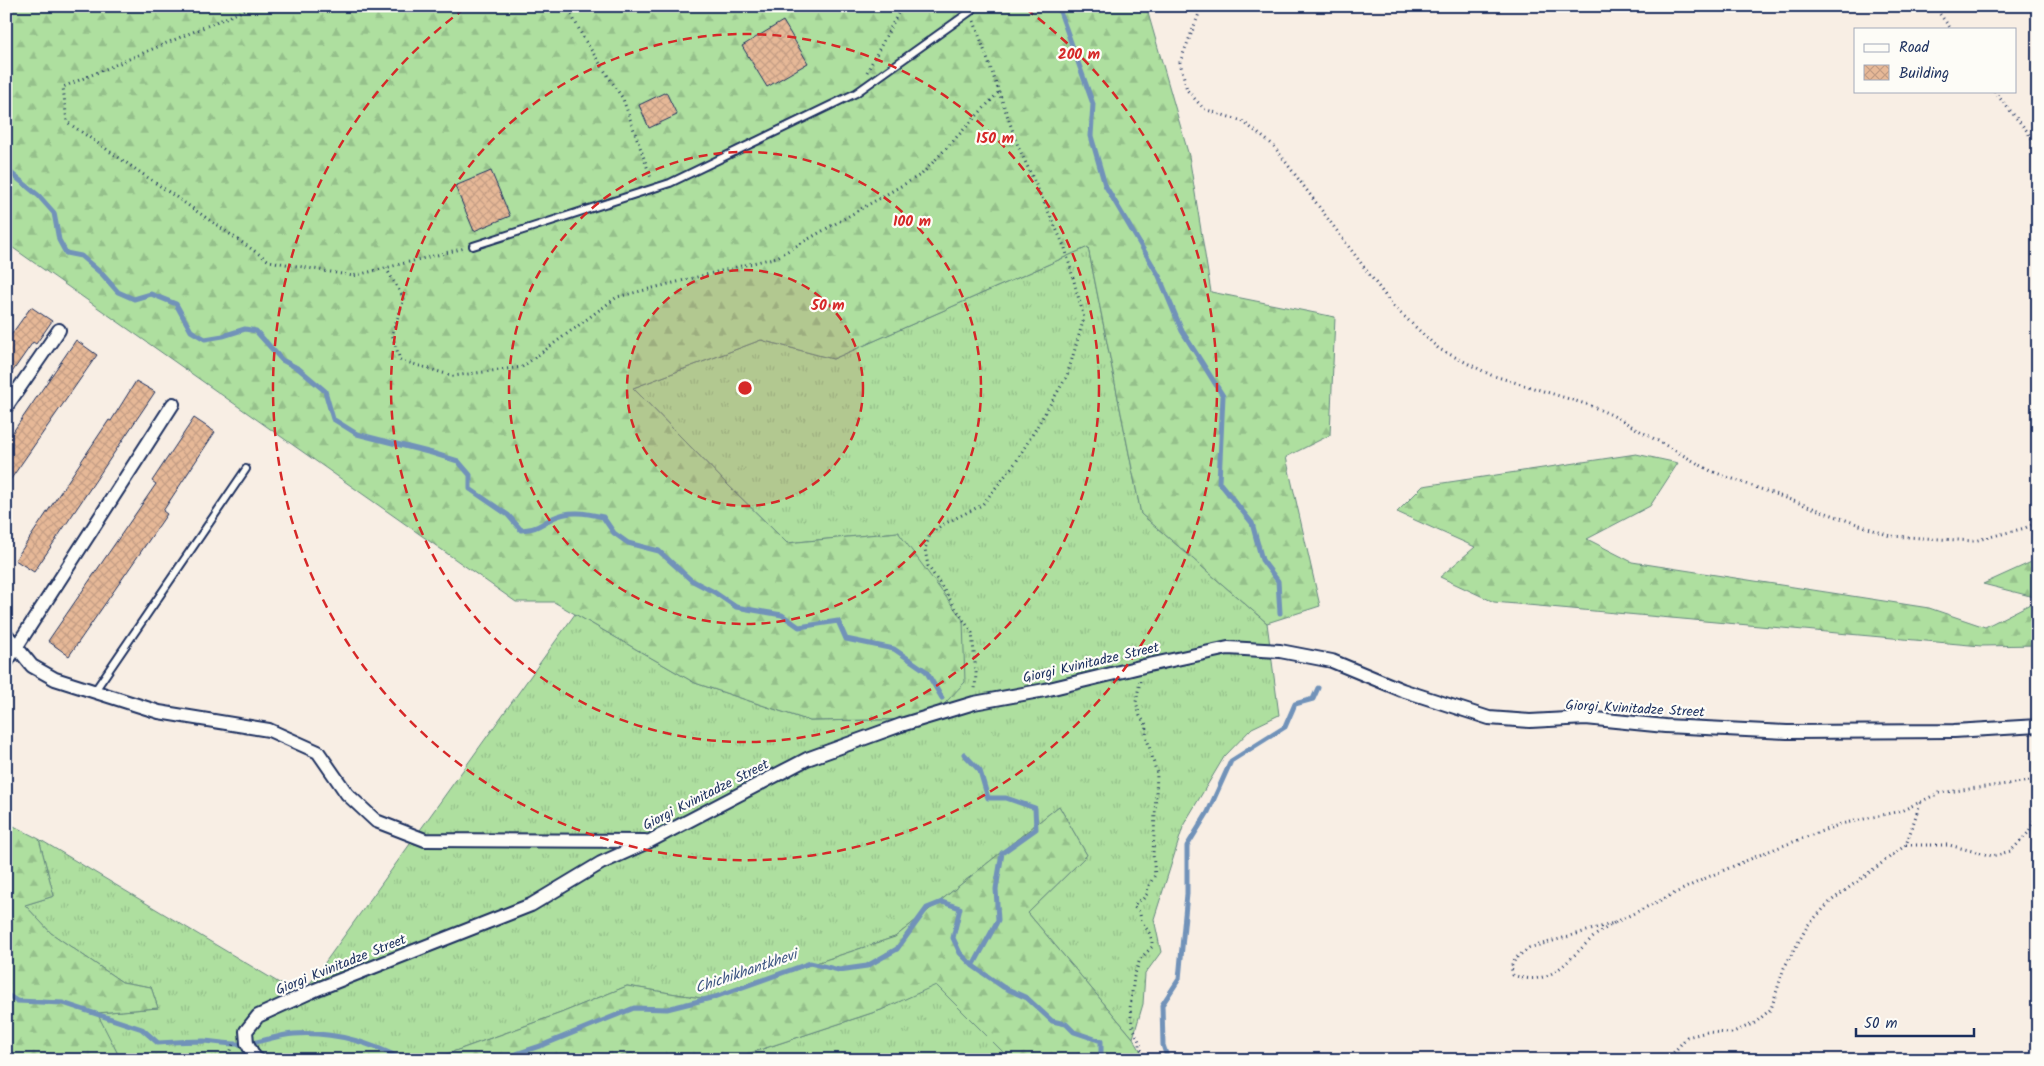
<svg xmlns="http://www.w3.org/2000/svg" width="2044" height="1066" font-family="Kalam,sans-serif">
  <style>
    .grass { fill: url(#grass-tufts); stroke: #64877e }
    .forest { fill: url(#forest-firs); stroke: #64877e }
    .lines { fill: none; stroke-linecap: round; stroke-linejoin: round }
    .stream { stroke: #7192b9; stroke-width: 5 }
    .building { fill: url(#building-cross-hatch); stroke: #1b2f5e }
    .service-casing { stroke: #1b2f5e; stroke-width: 10 }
    .minor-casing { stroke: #1b2f5e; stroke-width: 16 }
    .path { stroke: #1b2f5e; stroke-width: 3; stroke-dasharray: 1 4; stroke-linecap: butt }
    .service { stroke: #fdfcf7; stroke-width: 6 }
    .minor { stroke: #fdfcf7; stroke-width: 12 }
    .ring { fill: none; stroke: #d62828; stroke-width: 2.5; stroke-dasharray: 9 6 }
    .labels { text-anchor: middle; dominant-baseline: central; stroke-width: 4.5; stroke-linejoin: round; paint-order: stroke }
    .street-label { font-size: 14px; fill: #1b2f5e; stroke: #fdfcf7 }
    .water-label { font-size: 15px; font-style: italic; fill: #3f5884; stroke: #fdfcf7 }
    .centre { fill: #d62828; stroke: #fdfcf7; stroke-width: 2.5 }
    .ring-label { font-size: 15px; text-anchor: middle; font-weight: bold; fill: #d62828; stroke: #fdfcf7; stroke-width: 4.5; stroke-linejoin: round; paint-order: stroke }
  </style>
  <defs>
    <pattern id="grass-tufts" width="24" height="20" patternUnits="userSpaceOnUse" patternTransform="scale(1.25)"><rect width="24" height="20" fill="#aedf9f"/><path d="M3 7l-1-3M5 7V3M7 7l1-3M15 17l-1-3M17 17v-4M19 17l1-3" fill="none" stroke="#95c08b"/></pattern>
    <pattern id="forest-firs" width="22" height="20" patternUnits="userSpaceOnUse" patternTransform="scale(1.25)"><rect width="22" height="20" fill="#aedf9f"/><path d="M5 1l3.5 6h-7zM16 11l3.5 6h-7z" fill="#95c08b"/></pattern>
    <pattern id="building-cross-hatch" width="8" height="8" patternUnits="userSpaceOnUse" patternTransform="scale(1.25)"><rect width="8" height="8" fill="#e6b897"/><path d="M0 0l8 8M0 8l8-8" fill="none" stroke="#c59e85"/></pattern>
  </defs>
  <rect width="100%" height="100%" fill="#f8eee4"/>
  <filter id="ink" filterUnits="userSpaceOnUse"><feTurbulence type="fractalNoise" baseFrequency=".02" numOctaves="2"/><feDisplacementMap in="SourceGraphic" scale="10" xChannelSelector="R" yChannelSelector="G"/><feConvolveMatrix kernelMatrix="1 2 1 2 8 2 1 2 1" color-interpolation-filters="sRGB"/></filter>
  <g filter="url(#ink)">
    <path class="grass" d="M 1088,247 L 1141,514 L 1267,623 L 1279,715 L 1252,728 L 1224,757 L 1184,824 L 1154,919 L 1161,952 L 1145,974 L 1143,1004 L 1133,1038 L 1028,913 L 1087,855 L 1059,806 L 895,937 L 707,999 L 627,986 L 561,1013 L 430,1060 L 121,1060 L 96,1013 L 158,1008 L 151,987 L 122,982 L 51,933 L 25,905 L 54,896 L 39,839 L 301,996 L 575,614 L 695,683 L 810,721 L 930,719 L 899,532 L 787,543 L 726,483 L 633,388 L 761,340 L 833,359 Z
      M 936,984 L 1011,1060 L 729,1060 L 881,1010 Z
      M 632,1053 L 639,1060 L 604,1060 Z"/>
    <path class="forest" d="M 6,6 L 1146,6 L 1189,156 L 1211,292 L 1335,317 L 1330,435 L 1286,457 L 1320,606 L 1267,623 L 1141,514 L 1088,247 L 833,359 L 761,340 L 633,388 L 726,483 L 787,543 L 898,532 L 963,620 L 965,682 L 930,719 L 810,721 L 695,683 L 554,602 L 516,602 L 6,243 Z
      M 1636,454 L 1678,463 L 1650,506 L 1587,539 L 1632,562 L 1929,608 L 1985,627 L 2038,600 L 2038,645 L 1981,646 L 1494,602 L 1440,577 L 1475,547 L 1397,512 L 1423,486 Z
      M 2038,559 L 2038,598 L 1983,584 Z
      M 1059,806 L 1087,855 L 1028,913 L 1133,1038 L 1146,1060 L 1011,1060 L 936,985 L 881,1010 L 729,1060 L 639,1060 L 632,1053 L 604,1060 L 430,1060 L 561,1013 L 627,986 L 707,999 L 895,937 Z
      M 6,822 L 39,839 L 54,896 L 25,905 L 51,933 L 122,982 L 151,987 L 158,1008 L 97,1013 L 121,1060 L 6,1060 Z"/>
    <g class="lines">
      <path class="stream" d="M 1058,6 L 1093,104 L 1091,136 L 1105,185 L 1159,276 L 1182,331 L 1223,396 L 1219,482 L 1252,523 L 1262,560 L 1278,581 L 1280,613
        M 6,169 L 39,196 L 54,213 L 59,240 L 66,253 L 81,256 L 102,274 L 118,292 L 134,299 L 151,294 L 176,304 L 191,331 L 205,339 L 223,336 L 245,329 L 256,331 L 282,360 L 299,369 L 325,391 L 333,419 L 357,434 L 432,453 L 458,461 L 470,475 L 470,489 L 508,515 L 521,530 C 540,528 537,526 553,518 C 569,510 586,513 603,517 L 614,533 L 628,543 L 659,551 L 691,580 L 714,592 L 736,607 L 782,615 L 799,627 L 838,621 L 846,639 L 894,649 L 926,671 L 942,698
        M 964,754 L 980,771 L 988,798 L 1006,798 L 1035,808 L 1036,829 L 1002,853 L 996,889 L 998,920 L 973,966
        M 6,994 L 17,1001 L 63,1003 L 142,1029 L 158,1043 C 173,1042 189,1041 204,1041 C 218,1042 232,1045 246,1044 C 262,1042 278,1035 294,1034 C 332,1031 371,1043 404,1060
        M 498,1060 L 543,1045 L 634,1008 L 667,1009 L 715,997 L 810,963 L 839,970 L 867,966 L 897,949 L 927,908 L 942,902 L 960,908 L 953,938 L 960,953 L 973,966 L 1003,987 L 1027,998 L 1052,1021 L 1066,1024 L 1074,1032 L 1101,1041 L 1101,1054 L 1103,1060
        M 1168,1060 L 1163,1045 L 1162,1005 L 1179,979 L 1187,894 L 1187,846 L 1208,812 L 1231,761 L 1285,727 L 1295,704 L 1313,699 L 1318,688"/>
    </g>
    <path class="building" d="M 783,21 L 808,63 L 767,87 L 742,46 Z
      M 666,92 L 677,115 L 649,128 L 639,105 Z
      M 491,171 L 510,216 L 474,231 L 455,186 Z
      M 31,307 L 52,321 L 36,344 L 33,342 L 6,381 L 6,342 Z
      M 76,340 L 97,355 L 6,486 L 6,442 Z
      M 136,381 L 155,392 L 34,572 L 15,560 L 109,420 L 111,421 Z
      M 194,418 L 215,432 L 163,511 L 167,514 L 69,656 L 48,641 L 156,484 L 152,481 Z"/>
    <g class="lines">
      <g class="service-casing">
        <path id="service" d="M 473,246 L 670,183 L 856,93 L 971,11
          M 94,692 L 246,469"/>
      </g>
      <g class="minor-casing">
        <path id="minor" d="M 6,407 L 59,330
          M 6,634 L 32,666 L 55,679 L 159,712 L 269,730 L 318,752 L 347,794 L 376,821 L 425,840 L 645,841
          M 6,663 L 173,404
          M 259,1060 L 255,1058 L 247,1043 L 246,1031 L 258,1016 L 315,990 L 531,905 L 601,863 L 650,841 L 807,759 L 901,725 L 974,703 L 1045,690 L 1144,666 L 1228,648 L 1280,651 L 1332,661 L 1402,690 L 1489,718 L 1530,721 L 1586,718 L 1665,726 L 1787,732 L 1954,731 L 2038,726"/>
      </g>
      <path class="path" d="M 254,6 L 63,87 L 67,122 L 269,261 L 353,276 L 465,248
        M 567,6 L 584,39 L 623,99 L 651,178
        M 1202,6 L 1180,62 L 1187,90 L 1204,109 L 1242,121 L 1273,145 L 1393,306 L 1439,349 L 1491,375 L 1589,405 L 1612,415 L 1711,471 L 1890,536 L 1974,541 L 2025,528 L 2038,522
        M 1934,6 L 1951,29
        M 974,21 L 1018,146 L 1065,248 L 1084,318 L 1067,376 L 1016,462 L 982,505 L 942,525 L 930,534 L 925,549 L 928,566 L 972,633 L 976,673 L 975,689
        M 867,72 L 902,6
        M 1994,91 L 2027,131 L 2038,149
        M 386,268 L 404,299 L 392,334 L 400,360 L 453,376 L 522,367 L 617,297 L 777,257 L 922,174 L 999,92
        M 1140,681 L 1136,702 L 1140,716 L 1147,726 L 1146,735 L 1157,774 L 1153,854 L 1155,875 L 1148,887 L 1147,894 L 1143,899 L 1137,901 L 1134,907 L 1140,912 C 1140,927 1153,929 1152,947 L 1140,959 L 1134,977 L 1130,1008 L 1132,1024 L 1140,1044 L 1143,1060
        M 1906,845 L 1949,845 L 1992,856 L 2011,851 L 2028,833 L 2038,814
        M 1614,923 C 1605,929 1596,934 1589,941 C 1565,963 1549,988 1513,975 L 1511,967 L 1516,958 L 1529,948 L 1614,923 L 1708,877 L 1769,851 L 1841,824 L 1901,811 L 1939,793 L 2038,780
        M 228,1060 L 233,1044
        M 1667,1060 L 1687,1037 L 1707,1032 L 1731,1033 L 1755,1023 L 1771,1009 L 1784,968 L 1808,925 L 1831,901 L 1906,845 L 1921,801"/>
      <use href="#service" class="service"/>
      <use href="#minor" class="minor"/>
    </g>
  </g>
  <circle cx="745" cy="388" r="118" fill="#d62828" fill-opacity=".12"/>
  <g class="ring">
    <circle cx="745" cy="388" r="118"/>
    <circle cx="745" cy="388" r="236"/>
    <circle cx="745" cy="388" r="354"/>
    <path d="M1026 9A472 472 0 1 1 464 9"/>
  </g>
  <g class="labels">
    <g class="street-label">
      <text transform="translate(1091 663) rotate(-13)">Giorgi Kvinitadze Street</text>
      <text transform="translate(1635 709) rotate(3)">Giorgi Kvinitadze Street</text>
      <text transform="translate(706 795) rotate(-27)">Giorgi Kvinitadze Street</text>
      <text transform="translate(341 965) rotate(-22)">Giorgi Kvinitadze Street</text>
    </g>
    <g class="water-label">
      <text transform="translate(746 972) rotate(-19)">Chichikhantkhevi</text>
    </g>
  </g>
  <circle cx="745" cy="388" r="8" class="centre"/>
  <g class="ring-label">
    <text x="1079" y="59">200 m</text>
    <text x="995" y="143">150 m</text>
    <text x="912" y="226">100 m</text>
    <text x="828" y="310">50 m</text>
  </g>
  <rect width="2044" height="1066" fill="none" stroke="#fdfcf7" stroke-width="25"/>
  <rect x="12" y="12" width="2019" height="1041" fill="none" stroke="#1b2f5e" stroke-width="2" filter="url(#ink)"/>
  <rect x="1854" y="28" width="162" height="65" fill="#fdfcf7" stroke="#a3aaba"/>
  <rect x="1864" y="44" width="25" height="8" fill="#fdfcf7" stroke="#a3aaba"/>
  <text x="1899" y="52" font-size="15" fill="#1b2f5e">Road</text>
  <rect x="1864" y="65" width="25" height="15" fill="url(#building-cross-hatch)" stroke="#a3aaba"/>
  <text x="1899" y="78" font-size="15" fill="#1b2f5e">Building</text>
  <path d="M1856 1028v8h118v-8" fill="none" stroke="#1b2f5e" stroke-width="2.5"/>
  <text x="1864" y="1028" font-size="15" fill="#1b2f5e" stroke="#fdfcf7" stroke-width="4" paint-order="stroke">50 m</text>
</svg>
